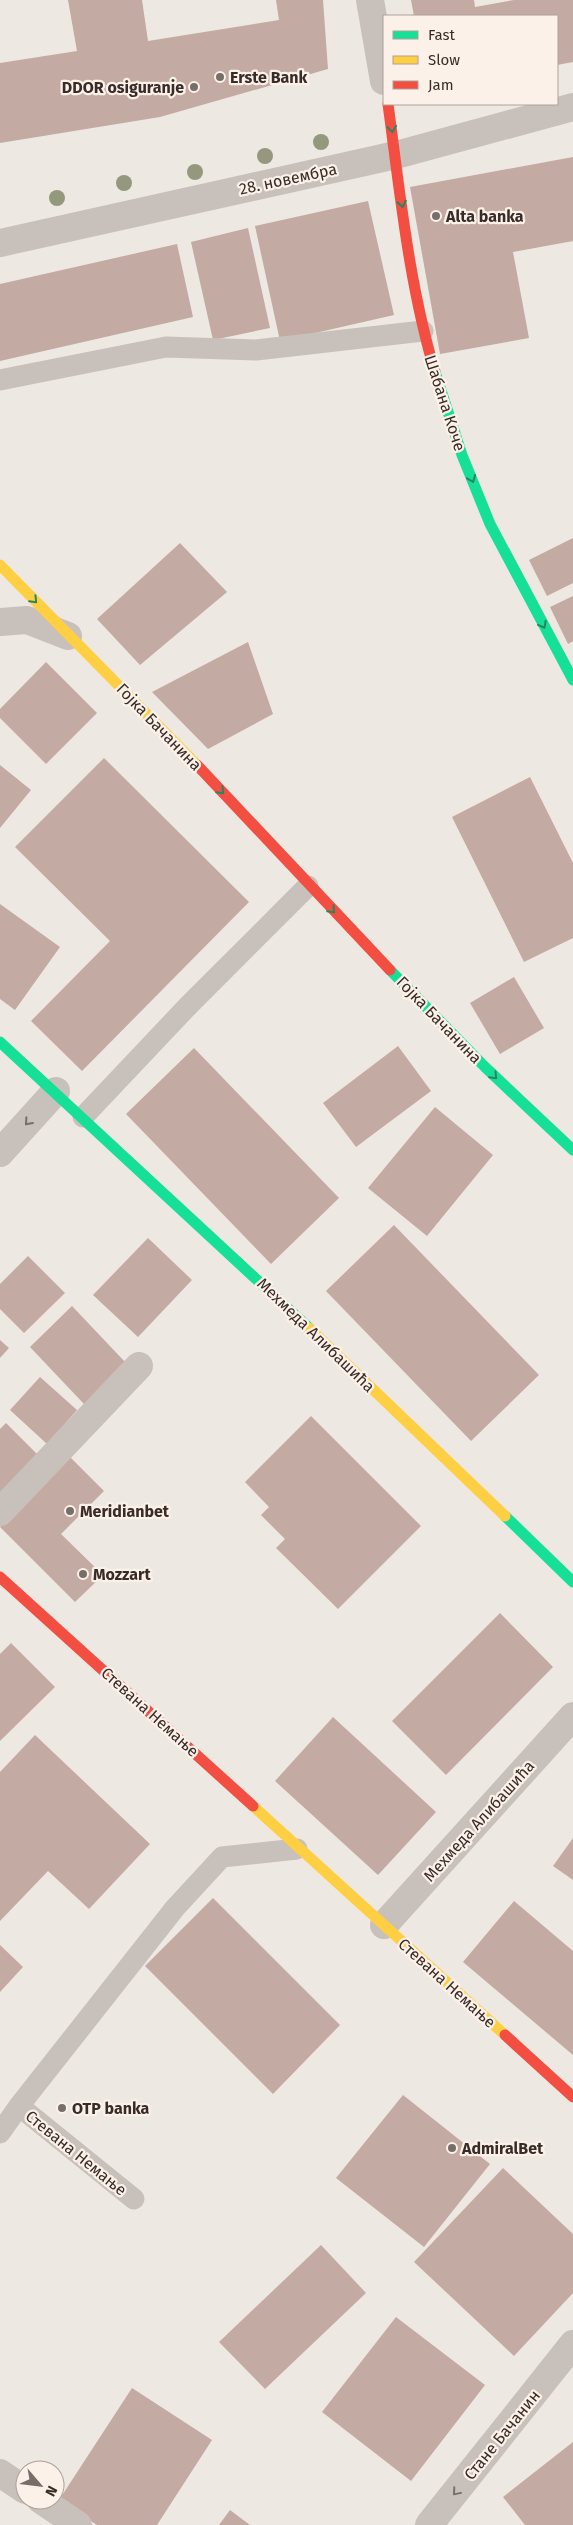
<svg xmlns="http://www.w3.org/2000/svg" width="573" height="2525" font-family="'Fira Sans',sans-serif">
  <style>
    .building { fill: #c3aaa2 }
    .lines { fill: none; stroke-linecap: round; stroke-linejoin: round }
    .lane { stroke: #c8c0ba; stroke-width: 21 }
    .street { stroke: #c8c0ba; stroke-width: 28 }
    .fast { stroke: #16e098; stroke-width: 11 }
    .slow { stroke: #ffcf43; stroke-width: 11 }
    .jam { stroke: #f24e42; stroke-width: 11 }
    .tree { fill: #94997d }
    .oneway { stroke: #288660 }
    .oneway2 { stroke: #796f6a }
    .poi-dot { fill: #786e69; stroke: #fbf1e9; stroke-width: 2 }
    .labels { text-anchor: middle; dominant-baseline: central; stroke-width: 4.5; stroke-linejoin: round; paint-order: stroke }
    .poi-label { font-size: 16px; font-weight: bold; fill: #392c28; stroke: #fbf1e9; text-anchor: start }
    .street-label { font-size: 16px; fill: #392c28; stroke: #fbf1e9 }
  </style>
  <rect width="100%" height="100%" fill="#eee8e2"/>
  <path class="building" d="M 68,0 L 142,0 L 148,41 L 279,20 L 276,0 L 323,0 L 328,69 L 160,117 L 0,143 L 0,63 L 77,51 Z
    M 411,0 L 474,0 L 475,7 L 514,0 L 573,0 L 573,62 L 557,65 L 557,16 L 414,16 Z
    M 573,157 L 573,241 L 513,252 L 529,338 L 440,354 L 410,187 Z
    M 368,201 L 394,315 L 280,341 L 255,226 Z
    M 248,228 L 270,328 L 213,340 L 191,242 Z
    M 177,244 L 193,317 L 0,361 L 0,284 Z
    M 573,538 L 573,583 L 547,596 L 529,560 Z
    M 180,543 L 227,592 L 140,665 L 97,619 Z
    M 573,596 L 573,641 L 568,644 L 550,607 Z
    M 248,642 L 273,714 L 208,749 L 152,692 Z
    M 46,662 L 97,713 L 46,764 L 0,718 L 0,709 Z
    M 104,758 L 249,902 L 82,1071 L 31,1021 L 110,941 L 15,847 Z
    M 0,765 L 31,790 L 0,828 Z
    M 530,777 L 573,863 L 573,938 L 524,962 L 452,817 Z
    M 0,904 L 60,947 L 15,1010 L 0,999 Z
    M 514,977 L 544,1028 L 500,1054 L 470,1003 Z
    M 398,1046 L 431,1091 L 356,1147 L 323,1103 Z
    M 194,1048 L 339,1198 L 271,1264 L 126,1114 Z
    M 435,1107 L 493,1155 L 427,1236 L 368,1188 Z
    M 394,1225 L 539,1375 L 471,1441 L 326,1291 Z
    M 148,1238 L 192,1280 L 138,1337 L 93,1295 Z
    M 28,1256 L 65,1293 L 24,1333 L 0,1309 L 0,1284 Z
    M 72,1306 L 126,1363 L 84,1404 L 30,1347 Z
    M 0,1340 L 9,1348 L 0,1358 Z
    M 40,1377 L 77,1410 L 47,1444 L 10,1410 Z
    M 311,1416 L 421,1526 L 338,1609 L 276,1548 L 285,1539 L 261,1515 L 269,1507 L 245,1482 Z
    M 6,1423 L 39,1456 L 0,1497 L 0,1429 Z
    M 69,1456 L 104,1491 L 61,1534 L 103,1575 L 75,1602 L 0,1527 Z
    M 500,1613 L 553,1667 L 446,1775 L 392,1721 Z
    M 11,1643 L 55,1687 L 0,1741 L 0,1654 Z
    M 333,1717 L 436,1812 L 378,1875 L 275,1781 Z
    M 35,1735 L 150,1844 L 89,1909 L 48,1871 L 0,1921 L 0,1772 Z
    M 573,1838 L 573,1880 L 553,1866 Z
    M 213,1898 L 340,2025 L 273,2094 L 145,1966 Z
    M 514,1901 L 573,1951 L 573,2055 L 463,1962 Z
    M 0,1945 L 23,1967 L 0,1992 Z
    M 403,2095 L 490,2164 L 424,2247 L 336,2178 Z
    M 503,2168 L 573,2234 L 573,2293 L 514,2356 L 414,2262 Z
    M 321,2245 L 366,2293 L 265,2389 L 219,2342 Z
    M 396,2317 L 485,2385 L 411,2481 L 322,2412 Z
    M 132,2388 L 212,2440 L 157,2525 L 97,2525 L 59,2500 Z
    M 573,2442 L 573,2525 L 525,2525 L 503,2497 Z
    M 230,2510 L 250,2525 L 219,2525 Z"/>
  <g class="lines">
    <path class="lane" d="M 0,380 L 166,347 L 256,350 L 423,331
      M 83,1117 L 187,1007 L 308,886
      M 0,2133 L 19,2106
      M 134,2199 L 19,2106 L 175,1908 L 222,1857 L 297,1849"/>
    <path class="street" d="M 370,0 L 384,81
      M 0,243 L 396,155 L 573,107
      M 0,622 L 27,620 L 68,636
      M 0,1153 L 56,1091
      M 0,1512 L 139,1366
      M 384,1925 L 573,1716
      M 0,2473 L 25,2490
      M 41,2500 L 78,2525
      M 429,2525 L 573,2344"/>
    <path class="fast" d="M 435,372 L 462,455 L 490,524 L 573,680
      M 390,970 L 485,1067 L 573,1150
      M 0,1042 L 309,1328
      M 505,1516 L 573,1582"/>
    <path class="slow" d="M 0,565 L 197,765
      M 309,1328 L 505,1516
      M 253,1806 L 505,2035"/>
    <path class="jam" d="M 388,104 C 400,193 409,285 435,372
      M 197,765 L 390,970
      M 0,1577 L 253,1806
      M 505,2035 L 573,2097"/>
  </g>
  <g class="tree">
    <circle cx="321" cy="142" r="8"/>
    <circle cx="265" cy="156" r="8"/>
    <circle cx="195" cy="172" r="8"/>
    <circle cx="124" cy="183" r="8"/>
    <circle cx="57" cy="198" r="8"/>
  </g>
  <defs><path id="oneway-chevron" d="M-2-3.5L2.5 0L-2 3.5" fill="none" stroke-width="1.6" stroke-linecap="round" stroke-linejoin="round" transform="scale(1.25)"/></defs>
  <g class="oneway">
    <use href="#oneway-chevron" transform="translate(392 129) rotate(82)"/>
    <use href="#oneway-chevron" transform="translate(402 204) rotate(80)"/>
    <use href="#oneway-chevron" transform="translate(472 479) rotate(68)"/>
    <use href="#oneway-chevron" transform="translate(34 600) rotate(46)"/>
    <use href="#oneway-chevron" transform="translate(543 625) rotate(62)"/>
    <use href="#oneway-chevron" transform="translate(221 791) rotate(46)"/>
    <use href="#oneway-chevron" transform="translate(332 910) rotate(46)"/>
    <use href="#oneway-chevron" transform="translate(494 1076) rotate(46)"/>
  </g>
  <g class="oneway2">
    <use href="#oneway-chevron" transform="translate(28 1122) rotate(132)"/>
    <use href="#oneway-chevron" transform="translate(456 2492) rotate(130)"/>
  </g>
  <g class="poi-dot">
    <circle cx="220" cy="77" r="5"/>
    <circle cx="194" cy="87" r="5"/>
    <circle cx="436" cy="216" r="5"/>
    <circle cx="70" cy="1511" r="5"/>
    <circle cx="83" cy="1574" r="5"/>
    <circle cx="62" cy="2108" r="5"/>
    <circle cx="452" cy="2148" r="5"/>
  </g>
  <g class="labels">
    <g class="poi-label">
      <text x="230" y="77">Erste Bank</text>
      <text x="184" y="87" text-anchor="end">DDOR osiguranje</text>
      <text x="446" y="216">Alta banka</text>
      <text x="80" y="1511">Meridianbet</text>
      <text x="93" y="1574">Mozzart</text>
      <text x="72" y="2108">OTP banka</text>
      <text x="462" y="2148">AdmiralBet</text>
    </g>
    <g class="street-label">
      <text transform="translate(288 179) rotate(-12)">28. новембра</text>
      <text transform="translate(445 403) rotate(72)">Шабана Коче</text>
      <text transform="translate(159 727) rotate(46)">Гојка Бачанина</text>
      <text transform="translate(439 1020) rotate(46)">Гојка Бачанина</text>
      <text transform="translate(316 1335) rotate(44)">Мехмеда Алибашића</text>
      <text transform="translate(150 1712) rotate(42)">Стевана Немање</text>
      <text transform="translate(479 1821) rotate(-48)">Мехмеда Алибашића</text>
      <text transform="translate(447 1983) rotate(42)">Стевана Немање</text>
      <text transform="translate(76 2153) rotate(39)">Стевана Немање</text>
      <text transform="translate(502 2435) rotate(-51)">Стане Бачанин</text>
    </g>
  </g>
  <rect x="383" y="15" width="175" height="90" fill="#fbf1e9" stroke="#ada29c"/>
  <rect x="393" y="31" width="25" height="8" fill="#16e098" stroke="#ada29c"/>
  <text x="428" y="40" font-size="15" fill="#392c28">Fast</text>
  <rect x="393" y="56" width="25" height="8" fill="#ffcf43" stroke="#ada29c"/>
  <text x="428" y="65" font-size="15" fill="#392c28">Slow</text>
  <rect x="393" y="81" width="25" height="8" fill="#f24e42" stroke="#ada29c"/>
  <text x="428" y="90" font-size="15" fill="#392c28">Jam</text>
  <g transform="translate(40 2485) rotate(118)"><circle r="24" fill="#fbf1e9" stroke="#ada29c"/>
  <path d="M0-4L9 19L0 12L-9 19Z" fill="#786e69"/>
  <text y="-8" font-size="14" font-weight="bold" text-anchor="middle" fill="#392c28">N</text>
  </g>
</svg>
